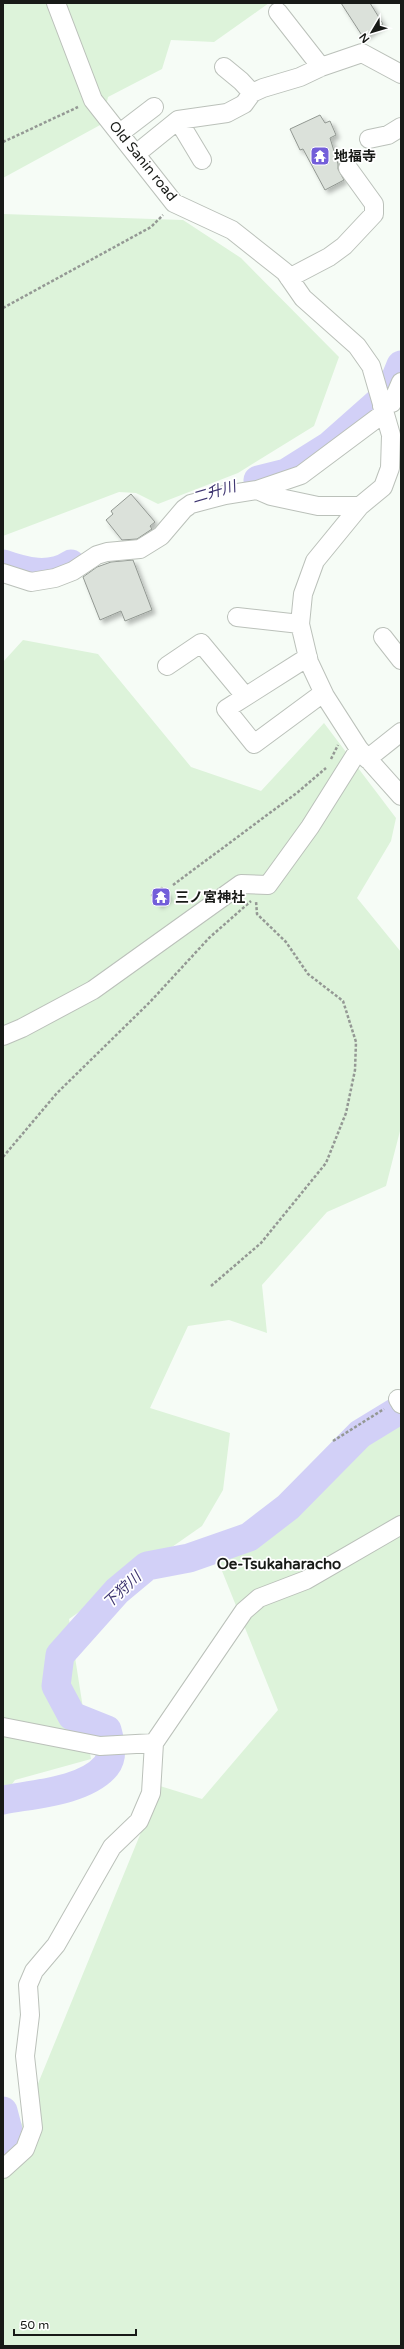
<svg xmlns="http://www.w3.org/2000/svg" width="404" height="2349" font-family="'Varela Round','Noto Sans JP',sans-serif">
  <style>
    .green { fill: #ddf3da }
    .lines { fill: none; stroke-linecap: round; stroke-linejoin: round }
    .river { stroke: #d2d0f7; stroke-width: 29 }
    .building { fill: #dbe1da; stroke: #929892; filter: url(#shadow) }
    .minor-casing { stroke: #bbc1ba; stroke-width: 20 }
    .path { stroke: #949894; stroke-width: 2.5; stroke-dasharray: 3 2; stroke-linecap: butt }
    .minor { stroke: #fff; stroke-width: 18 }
    .labels { text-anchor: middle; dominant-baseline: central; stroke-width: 3.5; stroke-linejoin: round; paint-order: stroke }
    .poi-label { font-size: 14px; font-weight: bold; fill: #181a17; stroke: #fff; text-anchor: start }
    .street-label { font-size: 14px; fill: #181a17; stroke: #fff }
    .water-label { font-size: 15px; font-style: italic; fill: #3f3671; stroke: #fff }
    .neighbourhood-label { font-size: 15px; font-weight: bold; fill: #181a17; stroke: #fff }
  </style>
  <defs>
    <filter id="shadow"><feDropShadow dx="3.5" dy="3.5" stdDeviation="2" flood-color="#0004"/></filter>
  </defs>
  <rect width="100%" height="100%" fill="#f6fcf6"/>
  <path class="green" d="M 3,3 L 269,3 L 214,42 L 171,40 L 162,69 L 108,97 L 102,124 L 3,178 Z
    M 3,214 L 183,220 L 241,258 L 339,357 L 314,426 L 238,473 L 158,504 L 136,493 L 119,492 L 3,536 Z
    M 23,640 L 98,654 L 191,767 L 261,791 L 324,723 L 396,818 L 391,841 L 357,898 L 401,952 L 401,1127 L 386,1186 L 327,1212 L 262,1285 L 267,1333 L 229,1320 L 188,1326 L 150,1408 L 230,1433 L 223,1490 L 202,1526 L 69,1619 L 91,1759 L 15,1780 L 3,1796 L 3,662 Z
    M 401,1418 L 401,2346 L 3,2346 L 3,2155 L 12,2147 L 160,1786 L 202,1799 L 278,1710 L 218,1561 Z"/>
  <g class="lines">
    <path class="river" d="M 258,480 L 286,473 L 329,446 L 390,392 L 401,365
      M 3,564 C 25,572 50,578 71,564
      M 3,1800 C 34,1794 85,1791 106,1766 C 114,1756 110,1741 107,1730 L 72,1716 L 56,1686 L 60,1655 L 117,1591 L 147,1566 L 189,1558 L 249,1537 L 288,1507 L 360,1434 L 401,1409
      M 3,2111 L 8,2130 L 3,2140"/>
  </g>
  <path class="building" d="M 341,3 L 370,3 L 383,24 L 363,37 Z
    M 320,115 L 325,123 L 330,121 L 336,135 L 330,138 L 338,164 L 338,169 L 344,180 L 325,190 L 303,149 L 300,150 L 290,129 Z
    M 131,494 L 155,522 L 150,526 L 152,529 L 137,539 L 122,540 L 106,520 L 113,514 L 111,511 Z
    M 133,560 L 152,610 L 125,621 L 121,611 L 100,620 L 83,577 L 97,567 L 111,562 Z
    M 162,887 L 169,897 L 159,905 L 151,895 Z"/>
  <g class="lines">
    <g class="minor-casing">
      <path id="minor" d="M 56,3 L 93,100 L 174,203 L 232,230 L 285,272 L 303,298 L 357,346 L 371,366 L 391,435 L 390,468 L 383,487 L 360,506 L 315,561 L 303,594 L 300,624 L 309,662 L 325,696 L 359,749 L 401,796
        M 278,12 L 321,67
        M 224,67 L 241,81 L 252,93
        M 178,120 L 202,160
        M 120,133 L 154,107
        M 369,139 L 388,135 L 401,127
        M 136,154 L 178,120 L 227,113 L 244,104 L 252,93 L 263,88 L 300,77 L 321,67 L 362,53 L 401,74
        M 289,278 L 329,257 L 344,246 L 374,214 L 374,204 L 348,168
        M 382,406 L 392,403 L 401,382
        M 257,490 L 301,475 L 384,413
        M 3,573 L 31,582 L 55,578 L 73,571 L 97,555 L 107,552 L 140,549 L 161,536 L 184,509 L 191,504 L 225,495 L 257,490 L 271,496 L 318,506 L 360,506
        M 237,617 L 300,624
        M 383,637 L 401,660
        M 308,657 L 226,709 L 254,744 L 323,693
        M 167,666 L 201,643 L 245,696
        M 367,759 L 401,732
        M 3,1036 L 22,1028 L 93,990 L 241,884 L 268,885 L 310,827 L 359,749
        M 398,1399 L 401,1404
        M 3,1727 L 100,1746 L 154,1743 L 244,1611 L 259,1598 L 306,1580 L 401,1525
        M 3,2169 L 25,2149 L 33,2128 L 25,2056 L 30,2015 L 28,1985 L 34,1971 L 56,1945 L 112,1847 L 139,1821 L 151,1793 L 154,1743"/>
    </g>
    <path class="path" d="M 3,142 L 78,107
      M 3,308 L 151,227 L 163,215
      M 331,759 L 338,745
      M 173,885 L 298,792 L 326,768
      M 3,1157 L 57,1093 L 150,1002 L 209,938 L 251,901
      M 211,1286 L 261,1243 L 326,1163 L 346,1113 L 355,1070 L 356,1042 L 343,1001 L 308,974 L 286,942 L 257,914 L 256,901
      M 333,1441 L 384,1409"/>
    <use href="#minor" class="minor"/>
  </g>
  <defs>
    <g id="temple-square" transform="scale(1)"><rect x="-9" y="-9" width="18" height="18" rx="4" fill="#735ed9" stroke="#fff"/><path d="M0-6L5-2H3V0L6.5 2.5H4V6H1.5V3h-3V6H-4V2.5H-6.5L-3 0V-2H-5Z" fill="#fff"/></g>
  </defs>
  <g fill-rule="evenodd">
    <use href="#temple-square" x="320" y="156"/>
    <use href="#temple-square" x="161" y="897"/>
  </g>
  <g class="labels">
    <g class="poi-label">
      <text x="334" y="156">地福寺</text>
      <text x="175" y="897">三ノ宮神社</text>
    </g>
    <g class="street-label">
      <text transform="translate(143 161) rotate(51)">Old Sanin road</text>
    </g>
    <g class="water-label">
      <text transform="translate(214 492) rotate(-16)">二升川</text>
      <text transform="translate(122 1590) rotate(-43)">下狩川</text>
    </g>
    <g class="neighbourhood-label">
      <text x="279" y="1564">Oe-Tsukaharacho</text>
    </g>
  </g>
  <rect width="404" height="2349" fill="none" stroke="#181a17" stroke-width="8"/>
  <g transform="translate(372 32) rotate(232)" stroke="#ffffff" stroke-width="3" paint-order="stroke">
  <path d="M0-3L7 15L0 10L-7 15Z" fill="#181a17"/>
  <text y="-6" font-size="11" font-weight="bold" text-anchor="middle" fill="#181a17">N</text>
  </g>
  <path d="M14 2329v6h122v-6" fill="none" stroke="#181a17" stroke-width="2"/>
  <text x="20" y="2329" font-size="12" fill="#181a17" stroke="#ffffff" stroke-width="3" paint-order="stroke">50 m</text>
</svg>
